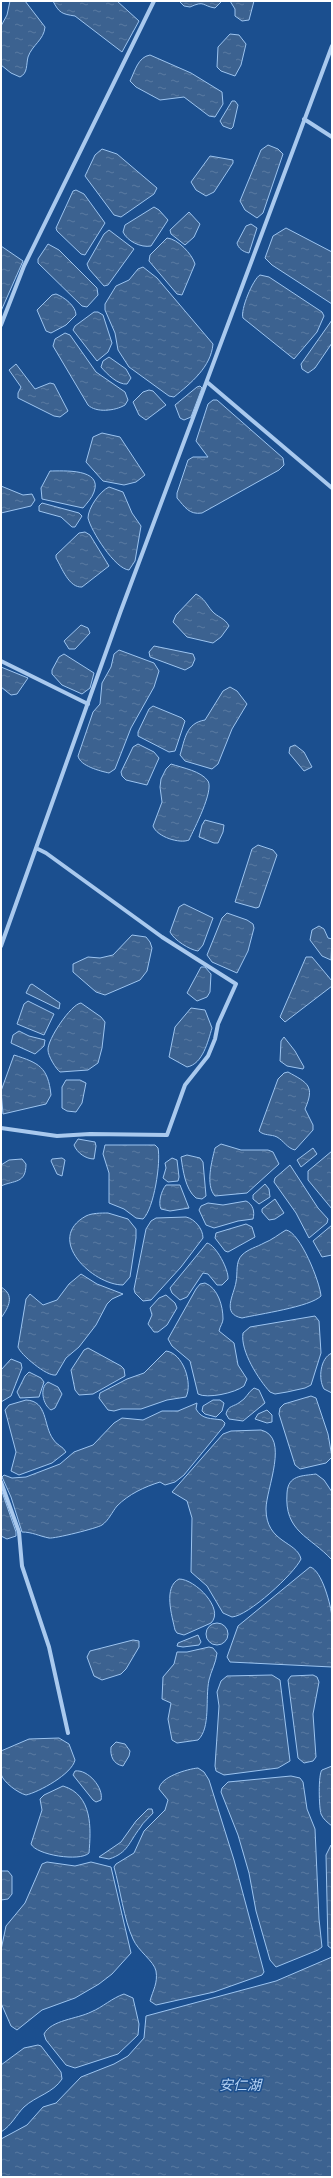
<svg xmlns="http://www.w3.org/2000/svg" width="333" height="2178" font-family="Karla,'Noto Sans SC',sans-serif">
  <style>
    .water { fill: url(#water-ripples); stroke: #9cc4f0 }
    .lines { fill: none; stroke-linecap: round; stroke-linejoin: round }
    .street { stroke: #a9c9ee; stroke-width: 4 }
    .labels { text-anchor: middle; dominant-baseline: central; stroke-width: 3; stroke-linejoin: round; paint-order: stroke }
    .water-label { font-size: 14px; font-style: italic; fill: #b5d3f5; stroke: #1b4f8f }
  </style>
  <defs>
    <pattern id="water-ripples" width="26" height="14" patternUnits="userSpaceOnUse"><rect width="26" height="14" fill="#3c6290"/><path d="M2 4q2-2 4 0t4 0M15 11q2-2 4 0t4 0" fill="none" stroke="#597aa1"/></pattern>
  </defs>
  <rect width="100%" height="100%" fill="#1b4f8f"/>
  <path class="water" d="M 10,1 L 25,1 L 45,27 C 44,40 32,45 28,57 C 26,65 28,73 20,77 L 11,73 L 1,65 L 1,26 L 7,15 Z
    M 53,1 L 117,1 L 139,21 L 122,52 L 75,16 C 62,14 59,13 53,1 Z
    M 179,1 L 222,1 L 215,8 C 202,6 205,0 190,7 L 184,6 Z
    M 230,1 L 254,1 L 249,20 L 242,21 L 235,16 L 235,9 Z
    M 230,34 L 239,35 L 246,44 L 241,65 L 235,76 L 221,71 L 217,67 L 218,47 Z
    M 150,55 L 191,73 L 222,92 L 223,104 L 215,117 L 209,116 L 184,97 L 160,100 L 136,87 L 130,81 C 135,71 138,57 150,55 Z
    M 232,101 L 235,101 L 238,105 L 233,127 L 231,129 L 223,126 L 220,121 Z
    M 268,145 L 278,149 L 283,154 L 263,213 L 257,218 L 245,210 L 240,201 L 261,150 Z
    M 102,149 L 117,154 L 157,188 L 154,194 L 121,217 L 114,215 L 85,176 L 95,155 Z
    M 210,156 L 233,160 L 233,163 L 214,192 L 206,196 L 196,190 L 191,182 Z
    M 76,190 L 84,194 L 105,223 L 85,255 L 81,254 L 57,231 L 56,228 L 73,191 Z
    M 154,207 L 159,210 L 168,220 L 151,246 C 141,248 127,241 123,232 L 125,225 Z
    M 189,212 L 200,224 L 194,237 L 185,245 L 171,234 L 170,230 Z
    M 251,224 L 257,228 L 249,253 C 243,252 238,248 237,243 L 246,226 Z
    M 286,228 L 332,252 L 332,304 L 272,265 L 265,258 L 273,236 Z
    M 109,230 L 134,249 L 108,285 L 104,286 L 89,269 L 87,264 L 104,234 Z
    M 167,238 C 178,239 192,254 195,264 L 182,295 L 177,294 L 149,261 L 150,255 Z
    M 48,244 L 59,250 L 97,288 L 98,295 L 87,307 L 82,306 L 38,263 L 38,259 Z
    M 1,246 L 23,261 L 1,311 Z
    M 143,267 L 157,278 L 213,344 C 211,367 191,383 174,397 L 169,396 L 129,367 L 118,350 L 115,333 L 105,310 L 105,304 L 116,286 L 129,280 L 138,269 Z
    M 260,275 L 269,277 L 322,312 L 324,316 L 317,332 L 294,359 L 243,318 C 240,310 253,279 260,275 Z
    M 56,294 C 64,297 76,306 76,315 L 66,325 L 51,333 L 46,331 L 37,310 L 52,295 Z
    M 94,312 L 98,312 L 103,315 L 112,343 L 108,352 L 97,361 L 73,330 L 75,326 Z
    M 332,320 L 332,343 L 315,368 L 308,373 L 302,369 L 301,364 Z
    M 65,333 L 70,335 L 96,372 L 125,392 L 128,400 L 125,405 C 115,411 96,413 88,405 L 53,346 L 55,339 Z
    M 109,357 L 126,369 L 131,378 L 127,384 C 118,385 107,374 101,367 L 103,361 Z
    M 16,364 L 35,389 L 50,383 L 54,384 L 68,411 L 60,417 L 54,416 L 18,398 L 18,393 L 21,387 L 9,370 Z
    M 197,387 L 200,386 L 202,388 L 191,417 L 184,420 L 180,418 L 175,405 Z
    M 149,390 L 153,391 L 166,405 L 146,420 L 139,415 L 133,402 L 143,392 Z
    M 213,400 L 217,400 L 283,458 L 284,465 L 279,470 L 202,513 C 189,515 185,507 177,498 L 177,493 L 188,460 L 193,457 L 208,457 L 196,441 L 208,404 Z
    M 102,433 L 120,437 L 145,475 L 136,482 L 124,485 L 103,481 L 86,462 L 93,437 Z
    M 50,471 C 63,471 103,468 94,492 C 92,498 87,503 83,508 L 42,499 L 41,488 Z
    M 1,486 L 23,495 L 32,494 L 35,500 L 31,506 L 1,513 Z
    M 109,487 L 123,492 L 132,513 L 141,526 L 135,561 L 129,570 C 115,569 91,531 88,518 C 88,508 100,491 109,487 Z
    M 42,503 L 79,513 L 82,516 L 75,527 L 72,527 L 61,517 L 39,511 L 39,506 Z
    M 85,532 L 90,535 L 109,566 L 82,587 C 69,588 62,568 56,558 L 56,555 L 79,533 Z
    M 196,594 C 205,599 206,604 212,611 C 217,617 225,618 229,626 L 221,637 L 213,643 L 187,637 L 173,622 L 176,615 Z
    M 81,625 L 88,628 L 90,633 L 75,649 L 69,649 L 64,641 Z
    M 154,646 L 193,654 L 195,659 L 192,666 L 185,670 L 150,657 L 149,652 Z
    M 119,650 L 154,663 L 159,671 L 154,687 L 131,728 L 115,769 L 109,773 C 100,771 80,766 78,756 L 93,712 L 100,704 L 102,683 L 111,667 L 114,654 Z
    M 64,654 L 94,673 L 90,688 L 82,694 L 62,685 L 52,674 L 52,670 L 59,657 Z
    M 1,667 L 28,678 L 17,694 L 11,695 L 1,687 Z
    M 230,687 L 237,691 L 247,704 L 232,729 L 218,764 L 212,769 L 185,761 L 180,755 C 185,739 186,723 205,720 L 223,691 Z
    M 153,706 L 182,718 L 185,721 L 175,751 L 169,752 L 138,736 L 138,732 L 149,709 Z
    M 138,744 L 154,752 L 159,758 L 147,785 L 126,780 L 122,776 L 121,772 L 133,747 Z
    M 295,745 L 304,752 L 312,767 L 304,771 L 289,753 L 290,747 Z
    M 171,764 C 183,768 201,771 208,781 C 214,791 194,829 189,840 C 180,844 157,837 153,826 L 162,802 L 160,787 L 161,779 L 166,769 Z
    M 205,820 L 224,825 L 223,832 L 218,843 L 214,843 L 199,837 L 202,825 Z
    M 258,845 L 273,850 L 277,855 L 259,907 L 256,908 L 235,902 L 252,849 Z
    M 184,904 L 213,918 L 203,945 L 198,951 C 190,950 174,940 170,932 L 179,907 Z
    M 227,913 L 247,920 L 253,924 L 254,928 L 248,951 L 237,973 L 212,962 L 207,955 L 222,918 Z
    M 319,926 L 324,929 L 328,938 L 332,939 L 331,960 L 322,956 L 310,940 L 312,930 Z
    M 132,935 L 146,937 L 150,942 L 152,948 L 147,971 L 140,980 L 105,995 L 96,992 L 73,972 L 73,964 L 88,957 L 100,958 L 113,955 Z
    M 306,957 L 312,957 L 332,981 L 332,986 L 285,1022 L 280,1017 Z
    M 201,967 L 205,967 L 211,974 L 210,992 L 207,997 L 197,1001 L 187,993 Z
    M 32,984 L 60,1003 L 59,1009 L 26,993 L 30,985 Z
    M 28,1001 L 54,1014 L 44,1035 L 17,1024 L 24,1004 Z
    M 81,1003 L 101,1017 L 105,1022 L 102,1048 L 98,1063 L 88,1070 L 60,1072 C 56,1069 48,1056 48,1050 C 47,1040 71,1004 81,1003 Z
    M 191,1008 L 205,1010 L 212,1028 C 208,1041 203,1064 187,1067 L 169,1057 L 175,1027 Z
    M 19,1031 L 29,1036 L 45,1040 L 44,1046 L 35,1054 L 13,1044 L 11,1043 L 13,1035 Z
    M 284,1037 L 295,1051 L 304,1067 L 303,1069 L 287,1066 L 280,1061 L 281,1041 Z
    M 14,1055 C 39,1063 48,1067 51,1095 L 46,1104 L 3,1114 L 1,1091 Z
    M 288,1072 C 308,1083 315,1086 305,1109 L 313,1125 L 313,1130 L 295,1150 C 287,1148 284,1141 277,1137 C 271,1134 264,1136 259,1131 L 278,1079 L 284,1073 Z
    M 66,1080 L 80,1080 L 86,1083 L 82,1103 L 76,1112 L 67,1111 L 62,1108 L 62,1087 Z
    M 78,1139 L 95,1142 L 96,1146 L 94,1159 C 86,1159 77,1153 74,1145 Z
    M 221,1144 L 241,1150 L 268,1150 L 273,1152 L 279,1164 L 247,1193 L 215,1196 C 205,1185 212,1161 215,1148 Z
    M 105,1145 L 155,1145 L 158,1148 C 161,1162 154,1209 143,1219 L 136,1218 L 124,1209 L 109,1203 L 109,1173 L 103,1154 Z
    M 313,1148 L 317,1154 L 301,1167 L 297,1160 Z
    M 332,1151 L 332,1209 L 308,1180 L 308,1171 Z
    M 187,1155 L 200,1158 L 203,1162 L 206,1196 L 202,1199 L 196,1198 C 185,1189 183,1170 181,1157 Z
    M 62,1158 L 65,1160 L 62,1176 L 57,1174 L 51,1161 L 52,1159 Z
    M 172,1158 L 177,1160 L 179,1177 L 178,1181 L 168,1182 L 163,1178 L 166,1168 L 165,1163 Z
    M 22,1159 L 26,1164 C 26,1184 14,1180 1,1186 L 1,1165 L 9,1160 Z
    M 290,1165 L 318,1208 L 328,1219 L 327,1223 L 309,1238 L 296,1213 L 274,1182 L 275,1178 Z
    M 265,1184 L 269,1189 L 270,1197 L 259,1204 L 253,1199 L 253,1195 Z
    M 166,1185 L 180,1185 L 189,1208 L 170,1211 L 161,1209 C 158,1203 161,1191 166,1185 Z
    M 275,1199 L 284,1213 L 275,1219 L 269,1220 L 262,1212 L 262,1209 Z
    M 246,1201 C 253,1204 255,1212 253,1219 L 238,1221 L 214,1228 L 206,1225 L 199,1210 L 201,1206 L 208,1203 L 223,1205 Z
    M 108,1213 L 128,1219 L 136,1229 L 136,1238 L 130,1277 L 123,1285 C 93,1285 44,1239 86,1216 C 92,1213 101,1213 108,1213 Z
    M 186,1217 C 195,1219 203,1229 203,1238 L 181,1267 L 151,1300 L 143,1301 L 135,1293 L 134,1289 L 146,1229 L 151,1221 L 156,1218 Z
    M 246,1224 L 252,1227 L 255,1237 L 228,1252 L 225,1251 L 215,1238 L 216,1233 Z
    M 332,1225 L 332,1255 L 322,1257 L 313,1241 Z
    M 286,1230 C 300,1232 320,1282 321,1296 C 310,1307 259,1314 242,1318 C 221,1314 234,1295 236,1282 C 238,1273 235,1262 242,1255 C 248,1249 257,1247 264,1243 C 272,1240 279,1234 286,1230 Z
    M 207,1243 C 216,1245 229,1270 228,1279 L 222,1285 L 217,1285 L 208,1274 L 203,1273 L 187,1297 L 180,1300 L 172,1293 L 170,1288 Z
    M 81,1274 L 97,1284 L 123,1294 L 112,1299 L 107,1304 L 96,1325 L 79,1347 L 66,1358 L 56,1375 C 47,1377 20,1354 18,1347 L 26,1299 L 30,1294 L 43,1305 L 57,1300 L 69,1284 Z
    M 205,1283 C 218,1288 223,1306 223,1319 C 223,1323 220,1326 219,1331 L 234,1343 L 238,1365 L 247,1379 L 244,1386 C 235,1393 207,1399 198,1394 L 190,1361 L 172,1346 L 168,1339 L 196,1289 L 200,1284 Z
    M 1,1287 C 15,1295 9,1307 1,1318 Z
    M 166,1295 L 175,1303 L 177,1308 L 167,1325 L 158,1332 L 154,1332 L 148,1324 L 152,1315 L 150,1308 L 159,1298 Z
    M 315,1316 L 319,1321 L 321,1353 L 311,1385 L 305,1388 L 287,1392 L 275,1394 L 270,1392 C 259,1380 240,1351 243,1333 L 250,1327 Z
    M 88,1348 L 121,1366 L 124,1369 L 125,1376 L 93,1394 L 79,1395 L 75,1390 L 71,1370 L 84,1350 Z
    M 166,1351 C 183,1353 193,1383 186,1397 L 167,1400 L 141,1409 L 121,1409 L 114,1411 L 108,1410 L 99,1398 L 100,1393 L 127,1379 L 144,1373 Z
    M 332,1353 L 332,1393 L 324,1389 C 318,1379 320,1358 332,1353 Z
    M 11,1359 L 21,1363 L 22,1368 L 11,1396 L 1,1402 L 1,1370 Z
    M 29,1372 L 41,1378 L 44,1382 L 39,1397 L 20,1398 L 17,1392 L 25,1376 Z
    M 48,1382 L 58,1387 L 62,1394 L 55,1408 L 51,1410 C 43,1405 39,1388 48,1382 Z
    M 254,1388 L 259,1390 L 265,1403 L 243,1421 L 229,1419 L 226,1414 C 228,1405 234,1407 240,1402 C 246,1399 248,1392 254,1388 Z
    M 311,1396 L 316,1398 L 328,1434 L 332,1457 L 326,1463 L 300,1469 L 295,1465 L 279,1414 L 280,1408 L 284,1404 Z
    M 26,1400 C 48,1401 43,1425 53,1439 C 56,1445 63,1446 66,1452 L 52,1463 L 19,1475 L 11,1471 L 16,1452 L 5,1410 L 9,1405 Z
    M 213,1400 L 220,1400 L 224,1403 L 222,1411 L 216,1417 L 205,1414 L 202,1411 L 203,1406 Z
    M 197,1403 L 196,1409 C 202,1420 211,1418 222,1420 L 225,1423 L 224,1426 L 184,1475 L 175,1482 L 165,1485 L 160,1482 C 144,1487 129,1494 117,1506 C 112,1512 109,1520 102,1525 C 98,1528 54,1539 49,1538 C 39,1536 32,1532 22,1532 L 11,1497 L 2,1477 L 4,1475 L 12,1478 L 26,1477 L 60,1464 L 74,1452 L 93,1445 L 114,1423 L 122,1418 L 143,1420 L 162,1411 L 178,1411 Z
    M 267,1410 L 272,1415 L 272,1422 L 267,1423 L 255,1419 L 258,1414 Z
    M 261,1430 C 290,1437 266,1489 266,1509 C 266,1543 297,1541 301,1559 C 294,1574 248,1616 232,1617 L 223,1613 L 207,1586 L 191,1572 L 192,1518 L 187,1501 L 172,1492 L 223,1434 L 231,1431 Z
    M 316,1474 L 324,1480 L 332,1492 L 332,1560 C 310,1536 284,1532 287,1493 C 288,1475 302,1476 316,1474 Z
    M 1,1489 L 16,1532 L 16,1536 L 7,1539 L 1,1536 Z
    M 310,1567 C 322,1570 331,1606 332,1617 C 333,1633 332,1651 332,1667 L 230,1662 L 227,1657 L 238,1626 Z
    M 179,1579 C 195,1579 225,1609 211,1623 L 184,1635 L 177,1633 L 175,1630 C 172,1616 163,1587 179,1579 Z
    M206 1634a11 11 0 1 1 22 0a11 11 0 1 1-22 0Z
    M 198,1635 L 201,1642 L 199,1645 L 183,1647 L 177,1646 L 178,1643 Z
    M 133,1640 L 139,1641 L 139,1647 L 126,1669 L 121,1674 L 102,1680 L 94,1676 L 87,1657 L 90,1651 Z
    M 209,1647 L 213,1648 L 217,1653 C 216,1663 211,1671 209,1680 C 205,1698 211,1728 198,1740 L 177,1743 L 172,1740 L 168,1719 L 171,1703 L 162,1699 L 163,1677 L 174,1664 L 177,1652 L 187,1652 Z
    M 272,1675 L 280,1680 L 290,1761 L 278,1768 L 224,1775 L 216,1771 L 215,1766 L 219,1706 L 217,1692 L 221,1681 L 227,1676 Z
    M 313,1675 L 317,1677 L 319,1682 L 313,1714 L 316,1757 L 313,1761 L 304,1763 L 298,1758 L 288,1680 L 291,1676 Z
    M 59,1738 L 69,1744 L 75,1760 C 72,1774 39,1792 26,1795 C 18,1793 3,1782 1,1774 C 0,1768 1,1758 1,1751 L 29,1739 Z
    M 116,1742 L 125,1744 L 130,1751 L 129,1756 L 123,1766 C 113,1764 110,1756 111,1747 Z
    M 332,1766 L 332,1826 C 328,1823 323,1819 321,1814 C 319,1808 318,1774 322,1770 Z
    M 198,1768 L 204,1772 L 209,1780 L 234,1860 L 264,1972 L 262,1975 L 214,1992 L 156,2005 L 150,2001 C 153,1990 158,1983 156,1971 C 154,1961 138,1951 133,1939 C 124,1920 120,1888 114,1867 L 116,1864 L 134,1853 L 144,1831 L 165,1810 L 168,1800 L 159,1789 C 160,1777 187,1769 198,1768 Z
    M 75,1771 C 88,1769 104,1788 101,1800 L 96,1802 L 93,1800 L 73,1775 Z
    M 291,1776 L 300,1778 L 303,1782 L 307,1809 L 315,1829 L 319,1919 L 322,1947 L 318,1950 L 276,1967 L 270,1960 L 256,1911 L 249,1873 L 238,1835 L 221,1792 L 222,1788 L 228,1782 Z
    M 63,1786 C 93,1795 91,1829 89,1853 C 80,1862 36,1855 31,1844 L 42,1810 L 40,1799 L 44,1795 Z
    M 148,1809 L 152,1809 L 153,1813 C 149,1818 143,1822 140,1828 C 129,1842 128,1853 109,1859 L 99,1857 L 121,1842 L 136,1821 Z
    M 331,1845 L 332,1845 L 332,1949 L 328,1946 L 326,1855 Z
    M 47,1862 L 75,1866 L 91,1862 L 111,1867 L 131,1953 L 112,1974 L 99,1984 L 75,1998 L 42,2010 L 17,2030 L 11,2026 L 1,2003 L 1,1950 L 6,1926 L 25,1903 L 42,1864 Z
    M 1,1871 L 8,1871 L 12,1876 L 12,1894 L 8,1899 L 1,1900 Z
    M 332,1957 L 332,2177 L 1,2177 L 1,2139 L 27,2125 L 43,2107 L 56,2103 L 81,2077 L 114,2064 L 128,2056 L 144,2038 L 146,2016 L 276,1981 Z
    M 124,1994 L 133,1998 L 139,2024 L 138,2035 L 118,2054 L 75,2068 L 66,2065 L 46,2040 L 44,2034 C 51,2020 77,2019 91,2012 C 103,2007 112,1998 124,1994 Z
    M 38,2045 L 41,2046 L 61,2072 L 62,2079 C 53,2093 36,2096 24,2107 C 16,2115 12,2125 1,2132 L 1,2065 L 24,2048 Z"/>
  <g class="lines">
    <path class="street" d="M 304,119 L 332,137
      M 1,325 L 24,266 L 154,1
      M 207,382 L 332,488
      M 1,661 L 88,704
      M 1,946 L 120,613 L 332,46
      M 1,1128 L 57,1136 L 90,1134 L 167,1135 L 185,1085 L 208,1056 L 215,1039 L 218,1024 L 236,984 L 162,937 L 46,853 L 36,848
      M 1,1482 L 19,1532 L 22,1566 L 49,1647 L 68,1733"/>
  </g>
  <g class="labels">
    <g class="water-label">
      <text x="240" y="2085">安仁湖</text>
    </g>
  </g>
  <rect width="333" height="2178" fill="none" stroke="#ffffff" stroke-width="4"/>
</svg>
